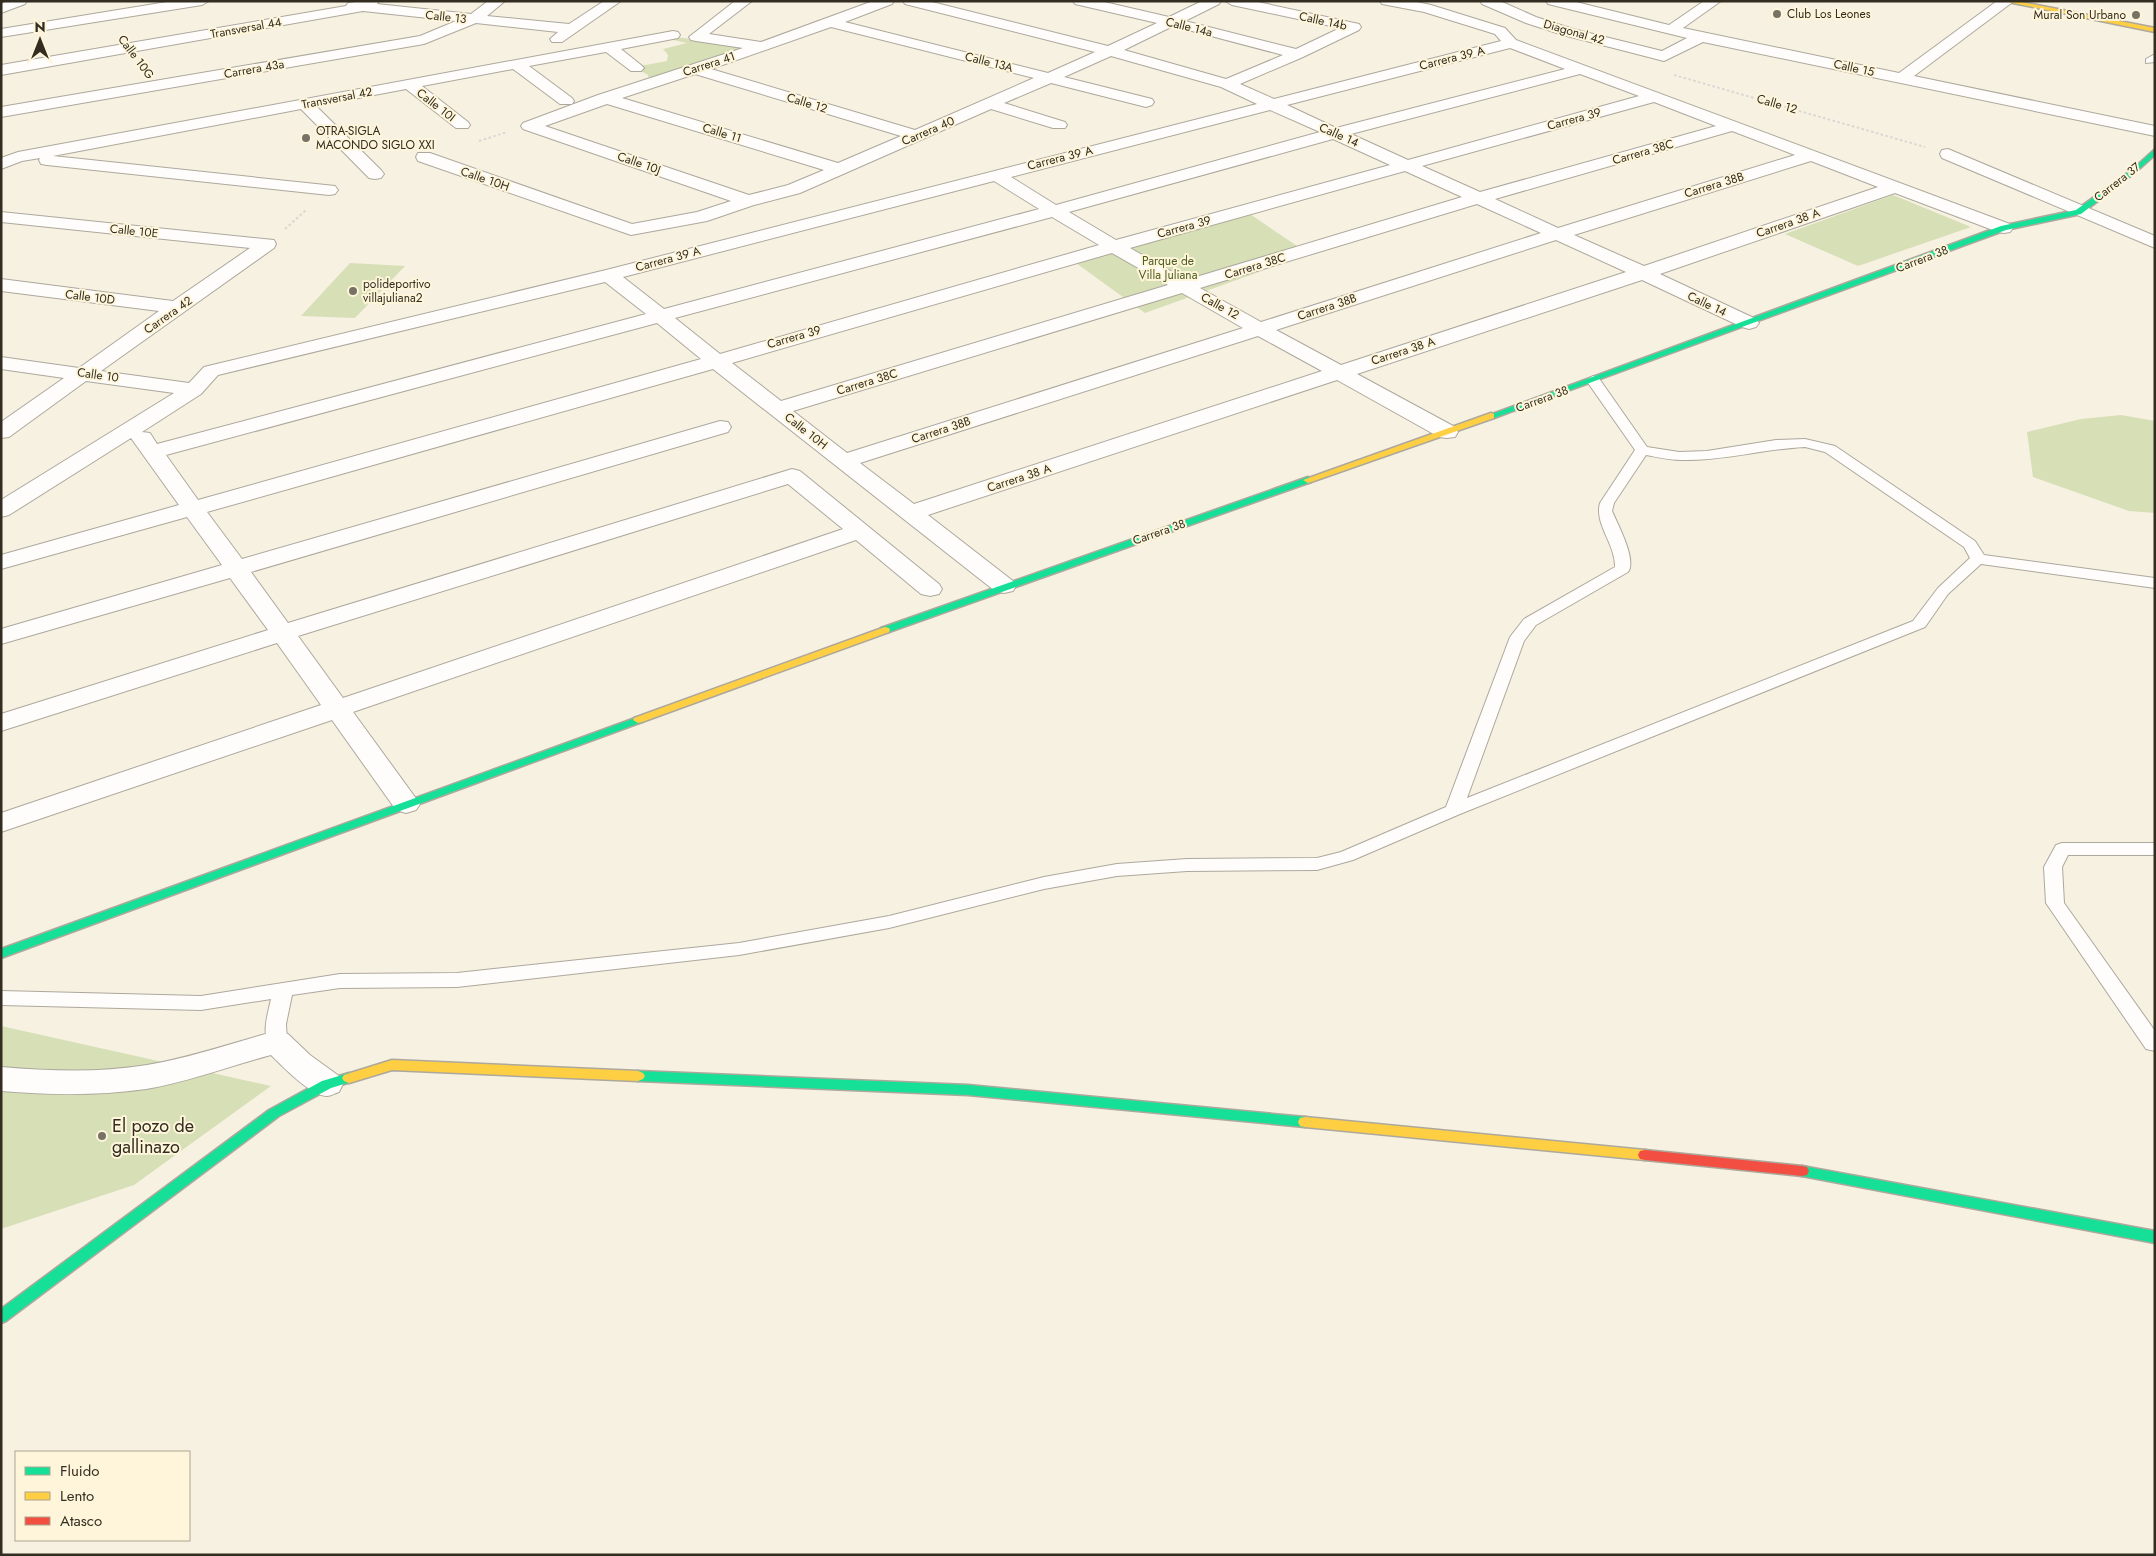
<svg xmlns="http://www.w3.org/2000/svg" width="2156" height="1556" font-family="Jost,sans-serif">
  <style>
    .green { fill: #d7dfb6 }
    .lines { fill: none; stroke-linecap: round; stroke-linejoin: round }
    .lane-casing { stroke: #ada89c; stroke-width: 2 }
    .street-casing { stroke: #ada89c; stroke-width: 2 }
    .fast-casing { stroke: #ada89c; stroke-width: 3 }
    .slow-casing { stroke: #ada89c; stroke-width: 3 }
    .jam-casing { stroke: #ada89c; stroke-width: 3 }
    .path { stroke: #d8d7d3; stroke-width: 2; stroke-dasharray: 2.5 2.5; stroke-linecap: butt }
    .lane { fill: #fefdfb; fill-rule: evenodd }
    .street { fill: #fefdfb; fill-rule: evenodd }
    .fast { fill: #16e098; fill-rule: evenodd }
    .slow { fill: #ffcf43; fill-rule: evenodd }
    .jam { fill: #f24e42; fill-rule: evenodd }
    .poi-dot { fill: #777264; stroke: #fff5da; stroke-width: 2 }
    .labels { text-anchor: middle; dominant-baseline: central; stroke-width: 4; stroke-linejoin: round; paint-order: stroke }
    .far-poi-label { font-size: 12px; fill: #322d20; stroke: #fff5da; text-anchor: start }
    .far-street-label { font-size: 12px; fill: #322d20; stroke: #fff5da }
    .far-park-label { font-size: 12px; fill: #4c5d20; stroke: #fff5da }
    .near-poi-label { font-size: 18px; fill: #322d20; stroke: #fff5da; text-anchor: start }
  </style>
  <rect width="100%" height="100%" fill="#f7f1e2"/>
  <path class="green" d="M 674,37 L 757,46 L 651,81 L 647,74 L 640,71 L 640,66 L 667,61 L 668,55 L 663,49 L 687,43 L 669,39 Z
    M 1893,195 L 1971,227 L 1858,266 L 1785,234 Z
    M 1238,206 L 1309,254 L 1145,313 L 1076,263 Z
    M 350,263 L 405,266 L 355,318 L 301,316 Z
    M 2121,415 L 2155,421 L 2155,513 L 2129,511 L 2033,477 L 2027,432 L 2081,419 Z
    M 1,1026 L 271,1086 L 134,1185 L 1,1229 Z"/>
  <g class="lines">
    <g class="lane-casing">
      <path id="lane" d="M 2155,54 L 2155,62 L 2146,63 L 2146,59 Z
        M 1593,376 L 1598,377 L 1647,447 L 1679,452 L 1707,451 L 1776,440 L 1805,439 L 1835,446 L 1975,541 L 1984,555 L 2155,578 L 2155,588 L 1981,564 L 1948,594 L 1925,627 L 1460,814 L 1353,860 L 1317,870 L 1187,871 L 1117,876 L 1044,889 L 889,928 L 739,955 L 457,987 L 340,988 L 292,995 L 286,1024 L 287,1042 L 284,1047 L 277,1049 L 270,1047 C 261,1033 268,1014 271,999 L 201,1010 L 1,1005 L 1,991 L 201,996 L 340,974 L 457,973 L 739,943 L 889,916 L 1044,877 L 1117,864 L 1187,859 L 1317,858 L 1341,852 L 1446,807 L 1510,637 L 1524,619 L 1615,567 C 1616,545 1594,524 1600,503 L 1635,450 L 1586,380 ZM 1805,447 L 1825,452 L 1964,547 L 1970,558 L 1938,588 L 1913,621 L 1467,798 L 1524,641 L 1536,625 L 1628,572 C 1637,560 1618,525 1612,511 L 1614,503 L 1646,455 C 1657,457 1669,460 1681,460 C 1722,461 1763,449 1805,447 Z
        M 2062,843 L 2155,843 L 2155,855 L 2068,855 L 2062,867 L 2064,903 L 2155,1031 L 2155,1051 L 2146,1049 L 2046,903 L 2044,867 L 2056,845 Z"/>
    </g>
    <g class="street-casing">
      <path id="street" d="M 7,1 L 27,1 L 25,4 L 1,13 L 1,4 Z
        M 173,1 L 209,1 L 202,5 L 1,37 L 1,29 Z
        M 362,1 L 379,1 L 377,4 L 471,14 L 488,1 L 505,1 L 487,16 L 569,24 L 604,1 L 621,1 L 562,42 L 552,42 L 550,39 L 558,32 L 476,23 L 424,44 L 1,117 L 1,107 L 420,36 L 456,21 L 363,11 L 1,75 L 1,65 L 346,6 L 348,3 Z
        M 735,1 L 752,1 L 709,34 L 761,42 L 873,1 L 894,1 L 892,4 L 845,22 L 1048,73 L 1095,52 L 905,4 L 903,1 L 928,1 L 1108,46 L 1157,23 L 1075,4 L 1073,1 L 1100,1 L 1169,17 L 1202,1 L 1221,1 L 1219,4 L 1185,21 L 1296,49 L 1340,28 L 1232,5 L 1225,1 L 1253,1 L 1359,24 L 1361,27 L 1359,30 L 1303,57 L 1240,84 L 1274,99 L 1501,41 L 1495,34 L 1424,12 L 1382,4 L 1380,1 L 1412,1 L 1431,5 L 1505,28 L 1516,40 L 2010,224 L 2013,228 L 2010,232 L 2004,233 L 1998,232 L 1895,193 L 1660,274 L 1756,319 L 1759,323 L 1756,327 L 1749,329 L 1742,327 L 1642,280 L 1357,374 L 1455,427 L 1458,432 L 1455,437 L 1447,438 L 1439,437 L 1337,380 L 928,515 L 1013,581 L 1016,586 L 1013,591 L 1004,593 L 995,591 L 713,369 L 207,512 L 242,559 L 720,421 L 728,422 L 731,427 L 728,432 L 251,572 L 288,623 L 792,469 L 800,471 L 939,584 L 942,589 L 939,594 L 930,596 L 921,594 L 856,540 L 353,712 L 420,804 L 416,810 L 406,813 L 396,810 L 332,720 L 1,832 L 1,813 L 321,705 L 277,643 L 1,731 L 1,714 L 268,630 L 230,578 L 1,644 L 1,629 L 222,565 L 187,517 L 1,569 L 1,555 L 179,505 L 131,438 L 9,515 L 1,517 L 1,500 L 174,393 L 86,381 L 9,437 L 1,438 L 1,422 L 64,378 L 1,369 L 1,357 L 79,368 L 159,311 L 1,291 L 1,279 L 173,301 L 250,248 L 1,222 L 1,212 L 274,240 L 276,244 L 274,248 L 101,371 L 189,383 L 204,367 L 606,270 L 1257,104 L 1221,87 L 1111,56 L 1064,77 L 1152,99 L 1154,102 L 1152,105 L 1146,107 L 1051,83 L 1004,103 L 1065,122 L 1067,125 L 1065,128 L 1053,128 L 991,109 L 800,193 L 754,205 L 707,221 L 631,235 L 418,161 L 416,157 L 418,153 L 430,153 L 632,224 L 697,212 L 731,201 L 523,129 L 521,126 L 523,123 L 598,95 L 743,48 L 696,41 L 691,40 L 689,37 ZM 1173,26 L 1283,55 L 1226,79 L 1124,50 ZM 831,27 L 1034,78 L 915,130 L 711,69 ZM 1510,48 L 1565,69 L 1336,128 L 1287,105 ZM 695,74 L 901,136 L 838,163 L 622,98 ZM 1580,74 L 1639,96 L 1408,160 L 1351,134 ZM 1654,102 L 1716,126 L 1480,192 L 1422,166 ZM 607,104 L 824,170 L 788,185 L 749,195 L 545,126 ZM 1270,110 L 1320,132 L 1056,205 L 1011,177 ZM 1732,131 L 1795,155 L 1558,228 L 1495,199 ZM 1333,139 L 1390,165 L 1116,240 L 1069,212 ZM 1811,161 L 1878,187 L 1644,266 L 1574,235 ZM 1405,171 L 1462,197 L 1186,280 L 1130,248 ZM 994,181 L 1039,209 L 664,309 L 623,277 ZM 1477,204 L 1541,233 L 1261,322 L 1200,288 ZM 1052,217 L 1099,245 L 720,354 L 675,318 ZM 1556,240 L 1626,272 L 1341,365 L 1276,330 ZM 1112,253 L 1168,285 L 781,401 L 732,363 ZM 605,282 L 646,314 L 157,444 L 150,433 L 142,432 L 201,394 L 218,375 ZM 1182,293 L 1243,328 L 847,453 L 793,411 ZM 657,323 L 701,359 L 198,500 L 166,455 ZM 1258,336 L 1322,371 L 914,504 L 860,463 ZM 788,484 L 843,529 L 343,698 L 298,636 Z
        M 1480,1 L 1500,1 L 1536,17 L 1573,29 L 1662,51 L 1687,38 L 1548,4 L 1546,1 L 1572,1 L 1669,25 L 1704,1 L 1721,1 L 1683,28 L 1899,73 L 1997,1 L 2014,1 L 1914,76 L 2155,126 L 2155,136 L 1703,42 L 1664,61 L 1563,35 L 1526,23 L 1482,4 Z
        M 673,31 L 678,32 L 680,35 L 678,38 L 621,49 L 641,65 L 644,68 L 641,71 L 631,71 L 606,52 L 529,66 L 572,98 L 574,101 L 572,104 L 560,104 L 513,69 L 422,86 L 468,122 L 470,125 L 468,128 L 456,128 L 406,89 L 316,106 L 381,170 L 384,174 L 381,178 L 375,179 L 369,178 L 301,109 L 53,156 L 335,186 L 338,190 L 335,194 L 329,195 L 47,165 L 41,164 L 39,160 L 40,158 L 22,161 L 1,169 L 1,158 L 18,152 Z
        M 1948,149 L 2155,236 L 2155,248 L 1942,158 L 1940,154 L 1942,150 Z
        M 277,1031 L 288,1034 L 310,1055 L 339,1076 L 343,1084 L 339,1092 C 335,1093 331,1096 327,1096 C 311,1096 282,1066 271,1055 C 229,1066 188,1082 146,1089 C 98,1096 49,1095 1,1091 L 1,1067 C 50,1071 99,1073 147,1065 C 191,1058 234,1042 277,1031 Z"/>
    </g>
    <g class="fast-casing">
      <path id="fast" d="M 2155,149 L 2155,155 L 2137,171 L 2081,214 L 2006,230 L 1494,418 L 1488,418 L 1487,416 L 2001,226 L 2076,210 L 2133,169 Z
        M 1308,477 L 1313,480 L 1311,482 L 889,632 L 881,632 L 880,630 L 881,628 Z
        M 638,717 L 643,720 L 642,722 L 1,958 L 1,949 Z
        M 638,1071 L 968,1085 L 1305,1117 L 1310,1118 L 1312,1122 L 1310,1126 L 1305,1127 L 968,1095 L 638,1081 L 633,1079 L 631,1076 L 633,1073 Z
        M 349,1073 L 354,1075 L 356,1078 L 354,1081 L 331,1088 L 279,1116 L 6,1321 L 1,1323 L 1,1309 L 269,1110 L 322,1081 Z
        M 1802,1166 L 2155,1231 L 2155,1243 L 1802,1176 L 1797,1175 L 1795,1171 L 1797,1167 Z"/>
    </g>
    <g class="slow-casing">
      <path id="slow" d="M 2003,1 L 2016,1 L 2155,28 L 2155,32 Z
        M 1491,413 L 1494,414 L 1494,418 L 1311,482 L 1308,483 L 1303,480 Z
        M 885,627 L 889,628 L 890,630 L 889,632 L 642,722 L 638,723 L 633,720 L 634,718 Z
        M 392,1060 L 638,1071 L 643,1073 L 645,1076 L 643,1079 L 638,1081 L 392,1070 L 349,1083 L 344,1081 L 342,1078 L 344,1075 Z
        M 1305,1117 L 1645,1150 L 1650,1151 L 1652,1155 L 1650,1159 L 1645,1160 L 1305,1127 L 1300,1126 L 1298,1122 L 1300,1118 Z"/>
    </g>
    <g class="jam-casing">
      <path id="jam" d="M 1645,1150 L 1802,1166 L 1807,1167 L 1809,1171 L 1807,1175 L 1802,1176 L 1645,1160 L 1640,1159 L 1638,1155 L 1640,1151 Z"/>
    </g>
    <path class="path" d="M 1674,75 L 1925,147
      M 479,141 L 507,132
      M 285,229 L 306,210"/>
    <use href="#lane" class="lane"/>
    <use href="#street" class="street"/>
    <use href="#fast" class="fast"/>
    <use href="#slow" class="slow"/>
    <use href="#jam" class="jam"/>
  </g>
  <g class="poi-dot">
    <circle cx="1777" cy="14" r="5"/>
    <circle cx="2136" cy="15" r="5"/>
    <circle cx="306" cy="138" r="5"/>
    <circle cx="353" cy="291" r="5"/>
    <circle cx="102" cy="1136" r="5"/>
  </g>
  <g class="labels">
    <g class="far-poi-label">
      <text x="1787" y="14">Club Los Leones</text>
      <text x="2126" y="15" text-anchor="end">Mural Son Urbano</text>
      <text x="316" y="131">OTRA-SIGLA<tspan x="316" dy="14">MACONDO SIGLO XXI</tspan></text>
      <text x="363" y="284">polideportivo<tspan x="363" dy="14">villajuliana2</tspan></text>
    </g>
    <g class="far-street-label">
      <text transform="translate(446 17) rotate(6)">Calle 13</text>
      <text transform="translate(1323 21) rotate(12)">Calle 14b</text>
      <text transform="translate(1189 27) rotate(14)">Calle 14a</text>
      <text transform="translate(246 28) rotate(-10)">Transversal 44</text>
      <text transform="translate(1574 32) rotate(16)">Diagonal 42</text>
      <text transform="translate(136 57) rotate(53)">Calle 10G</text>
      <text transform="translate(1452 58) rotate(-14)">Carrera 39 A</text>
      <text transform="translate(989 62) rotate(14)">Calle 13A</text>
      <text transform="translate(709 64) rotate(-18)">Carrera 41</text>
      <text transform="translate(1854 68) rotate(12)">Calle 15</text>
      <text transform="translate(254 69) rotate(-10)">Carrera 43a</text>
      <text transform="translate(337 98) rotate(-11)">Transversal 42</text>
      <text transform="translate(807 103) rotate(17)">Calle 12</text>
      <text transform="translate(1777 104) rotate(16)">Calle 12</text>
      <text transform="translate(436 105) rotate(38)">Calle 10I</text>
      <text transform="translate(1574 119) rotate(-15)">Carrera 39</text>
      <text transform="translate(928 131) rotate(-23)">Carrera 40</text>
      <text transform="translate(722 133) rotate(17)">Calle 11</text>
      <text transform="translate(1339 135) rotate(24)">Calle 14</text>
      <text transform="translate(1643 152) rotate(-16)">Carrera 38C</text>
      <text transform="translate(1060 158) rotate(-14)">Carrera 39 A</text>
      <text transform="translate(639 163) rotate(19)">Calle 10J</text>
      <text transform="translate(485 179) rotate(19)">Calle 10H</text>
      <text transform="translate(2117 182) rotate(-38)">Carrera 37</text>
      <text transform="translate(1714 185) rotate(-17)">Carrera 38B</text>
      <text transform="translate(1788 223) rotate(-19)">Carrera 38 A</text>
      <text transform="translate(1184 227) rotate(-15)">Carrera 39</text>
      <text transform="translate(134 231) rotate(6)">Calle 10E</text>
      <text transform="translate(668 259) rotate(-15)">Carrera 39 A</text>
      <text transform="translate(1922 259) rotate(-21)">Carrera 38</text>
      <text transform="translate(1255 266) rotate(-17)">Carrera 38C</text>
      <text transform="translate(90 297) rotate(7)">Calle 10D</text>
      <text transform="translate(1707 304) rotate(25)">Calle 14</text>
      <text transform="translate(1220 306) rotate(29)">Calle 12</text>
      <text transform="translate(1327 307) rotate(-18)">Carrera 38B</text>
      <text transform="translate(168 315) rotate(-35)">Carrera 42</text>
      <text transform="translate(794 337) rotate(-16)">Carrera 39</text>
      <text transform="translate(1403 351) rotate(-18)">Carrera 38 A</text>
      <text transform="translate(98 375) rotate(8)">Calle 10</text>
      <text transform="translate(867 382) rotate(-17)">Carrera 38C</text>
      <text transform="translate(1542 399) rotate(-20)">Carrera 38</text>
      <text transform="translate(941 430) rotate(-18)">Carrera 38B</text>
      <text transform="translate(806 431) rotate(38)">Calle 10H</text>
      <text transform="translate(1019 478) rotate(-18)">Carrera 38 A</text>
      <text transform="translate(1159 532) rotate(-19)">Carrera 38</text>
    </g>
    <g class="far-park-label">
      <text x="1168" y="261">Parque de<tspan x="1168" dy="14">Villa Juliana</tspan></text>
    </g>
    <g class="near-poi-label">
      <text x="112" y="1126">El pozo de<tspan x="112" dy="21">gallinazo</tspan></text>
    </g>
  </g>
  <rect width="2156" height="1556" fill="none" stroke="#322d20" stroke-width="5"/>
  <rect x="15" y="1451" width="175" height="90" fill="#fff5da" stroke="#ada590"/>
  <rect x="25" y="1467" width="25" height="8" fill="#16e098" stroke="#ada590"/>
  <text x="60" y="1476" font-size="15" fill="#322d20">Fluido</text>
  <rect x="25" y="1492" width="25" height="8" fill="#ffcf43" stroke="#ada590"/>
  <text x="60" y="1501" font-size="15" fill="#322d20">Lento</text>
  <rect x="25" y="1517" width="25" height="8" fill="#f24e42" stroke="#ada590"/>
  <text x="60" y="1526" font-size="15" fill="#322d20">Atasco</text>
  <g transform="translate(40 40)" stroke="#fff5da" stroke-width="4" paint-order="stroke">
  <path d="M0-4L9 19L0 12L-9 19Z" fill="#322d20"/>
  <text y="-8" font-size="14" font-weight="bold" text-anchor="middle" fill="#322d20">N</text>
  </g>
</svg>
